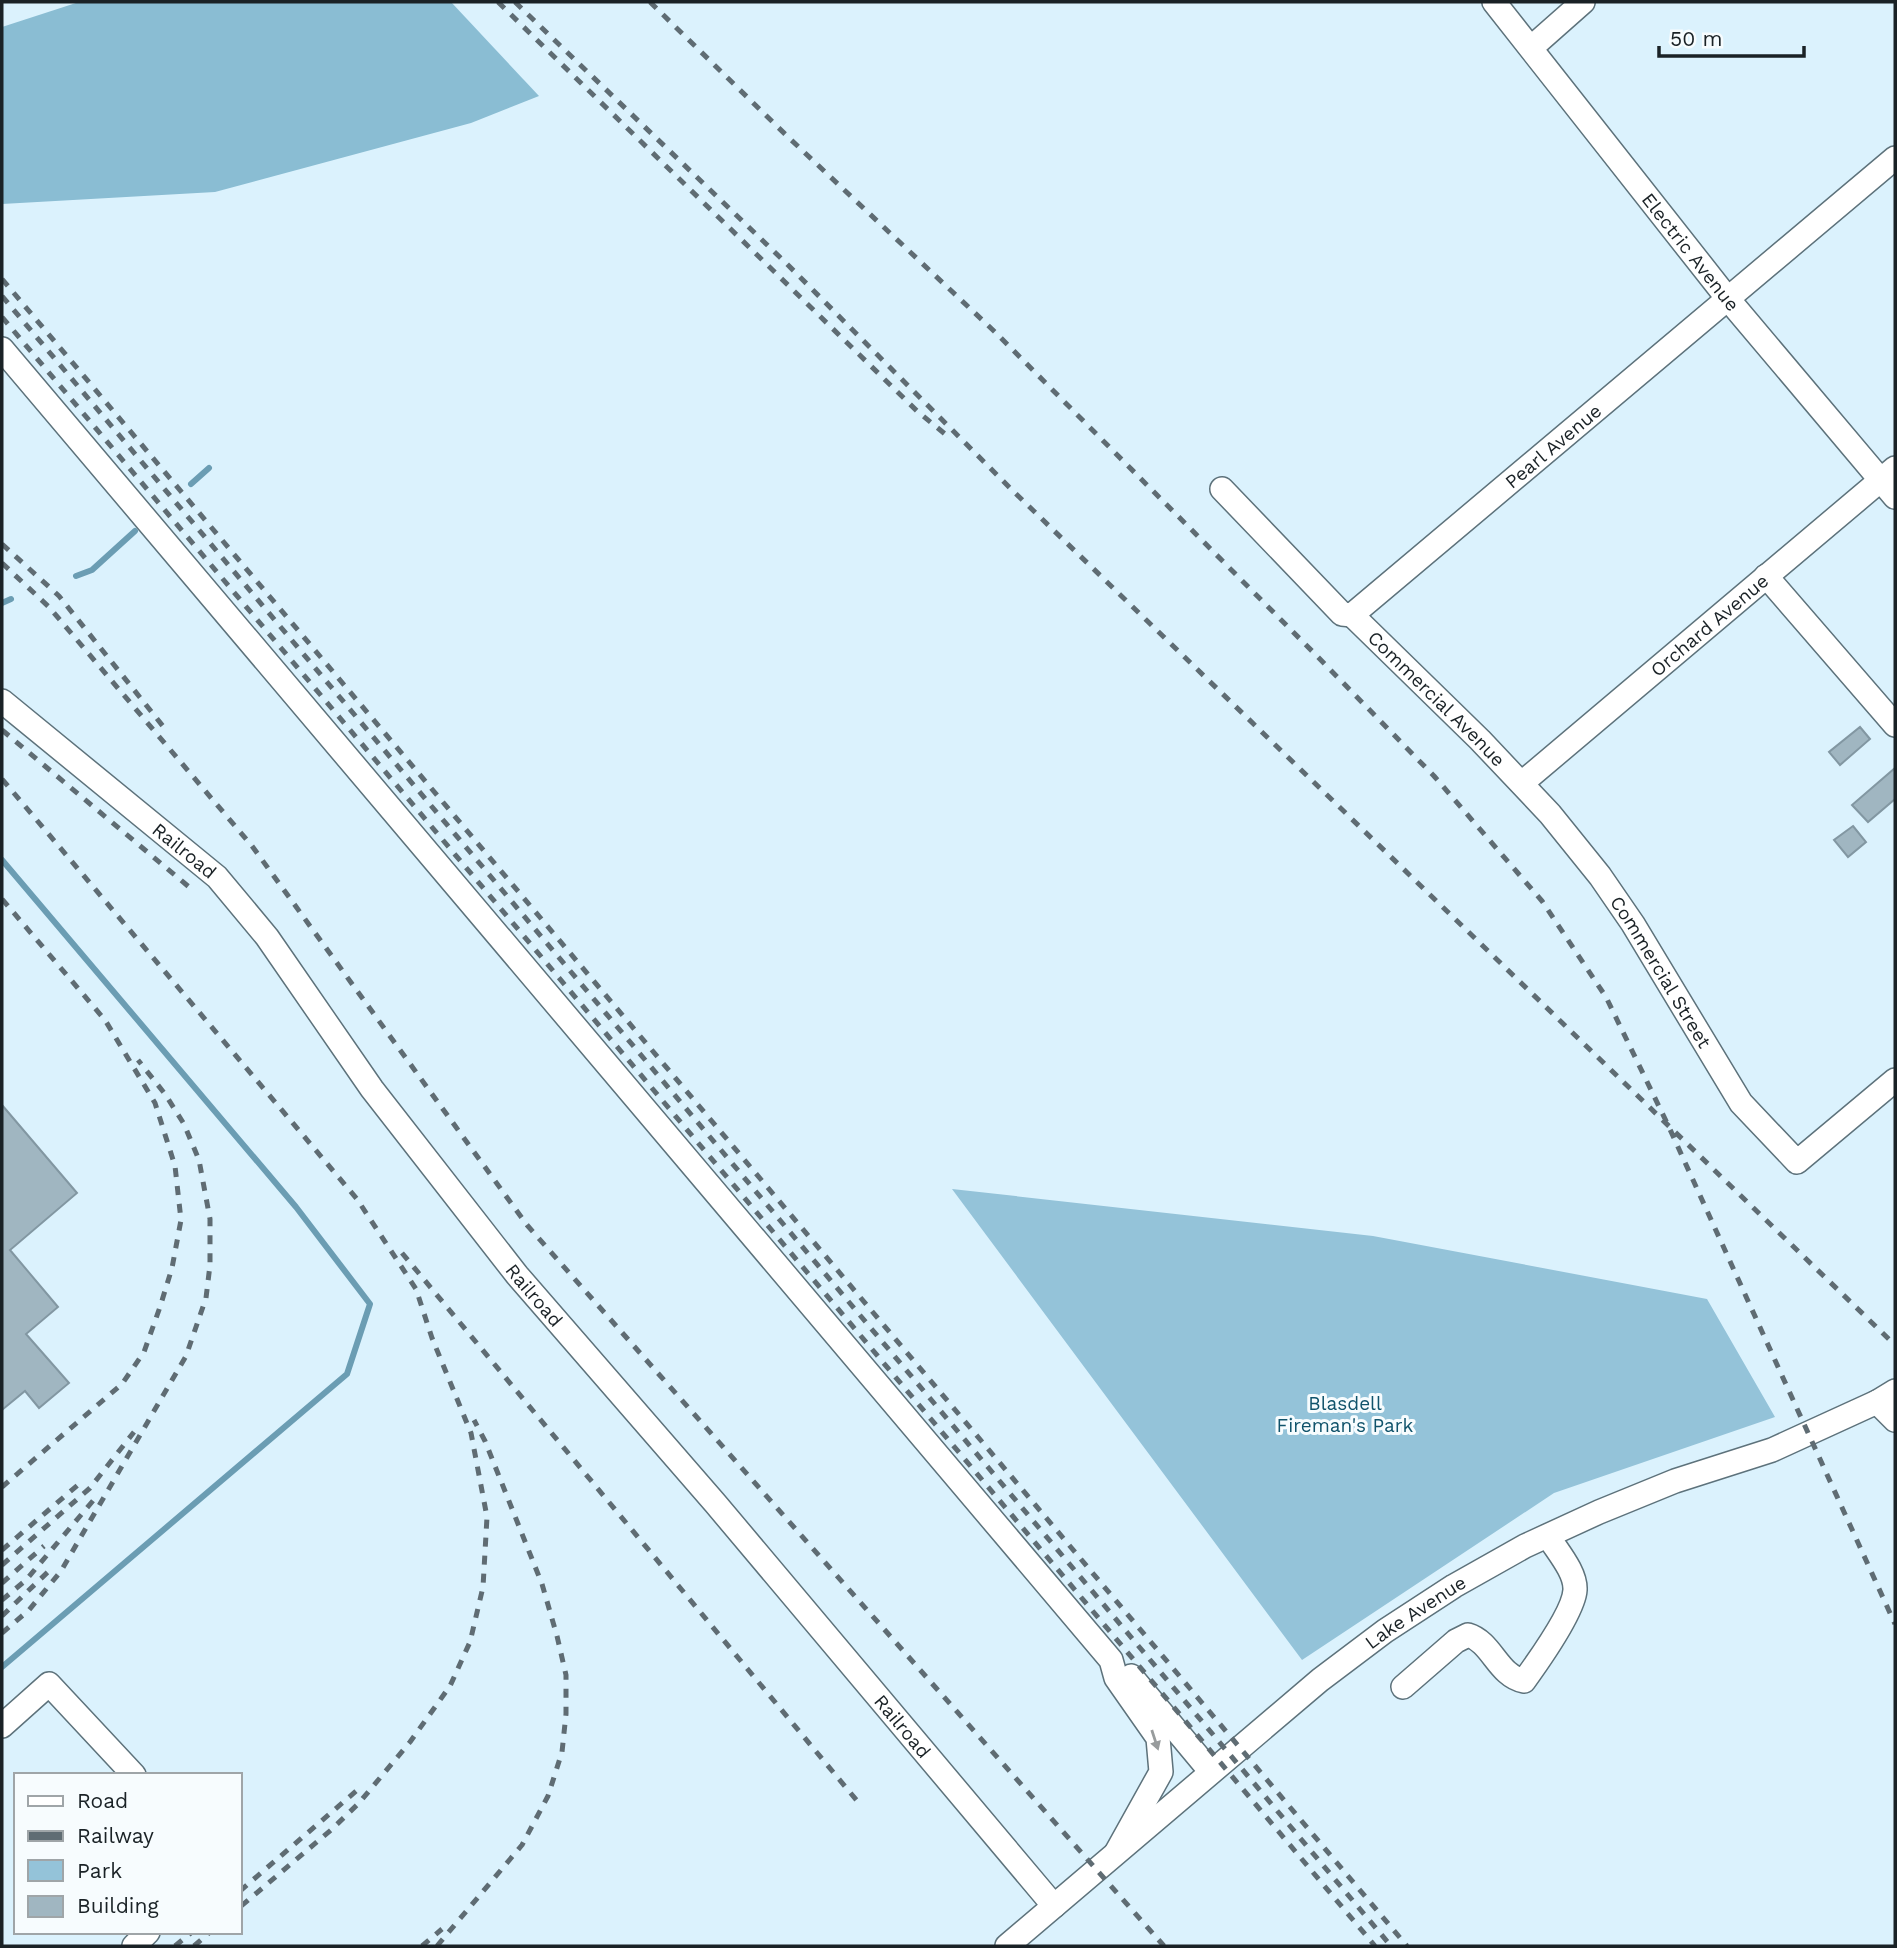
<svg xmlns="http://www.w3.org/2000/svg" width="1897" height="1948" font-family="'Work Sans',sans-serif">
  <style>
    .green { fill: #94c3d9 }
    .forest { fill: #8abdd3 }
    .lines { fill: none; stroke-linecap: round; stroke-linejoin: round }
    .stream { stroke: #6b9db3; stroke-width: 6 }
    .building { fill: #a0b6c1; stroke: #8297a2; stroke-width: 2 }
    .minor-casing { stroke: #5d727b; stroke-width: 26 }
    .minor { stroke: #fff; stroke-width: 23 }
    .rail { stroke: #5f6c73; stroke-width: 5; stroke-dasharray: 9 9; stroke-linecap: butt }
    .oneway { fill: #989c9d }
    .labels { text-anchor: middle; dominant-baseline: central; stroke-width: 6; stroke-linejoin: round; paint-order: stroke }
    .street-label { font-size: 19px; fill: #1a2226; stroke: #f7fcfe }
    .park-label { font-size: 19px; fill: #10536b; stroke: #f7fcfe }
  </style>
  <rect width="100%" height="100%" fill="#dbf2fd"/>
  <path class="green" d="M 952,1189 L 1373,1236 L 1707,1299 L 1775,1417 L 1554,1493 L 1302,1660 Z"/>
  <path class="forest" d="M 79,2 L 451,2 L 539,96 L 471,123 L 215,192 L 2,204 L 2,27 Z"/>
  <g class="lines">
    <path class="stream" d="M 191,484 L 209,468
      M 76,576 L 92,570 L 135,531
      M 2,603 L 11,599
      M 2,860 L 296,1207 L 370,1304 L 347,1374 L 2,1667"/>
  </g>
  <path class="building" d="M 1860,727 L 1870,739 L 1840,765 L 1829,752 Z
    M 1895,768 L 1895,799 L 1868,822 L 1852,805 Z
    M 1853,826 L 1866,842 L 1848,857 L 1834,840 Z
    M 2,1105 L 77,1193 L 10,1250 L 58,1307 L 26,1334 L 69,1383 L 39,1408 L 25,1391 L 2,1410 Z"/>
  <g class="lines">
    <g class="minor-casing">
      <g id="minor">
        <path id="s1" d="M 1494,2 L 1728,299 L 1895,497"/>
        <path d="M 1531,48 L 1583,2"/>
        <path d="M 2,349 L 1111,1660 L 1116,1678 L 1158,1738 L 1161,1772 L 1117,1851"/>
        <path id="s2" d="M 1222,489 L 1342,614 L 1352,615 L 1895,158"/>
        <path d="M 1766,576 L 1895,725"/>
        <path id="s3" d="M 1352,615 L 1480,740 L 1550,814 L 1600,876 L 1633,924 L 1741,1103 L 1797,1162 L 1895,1080"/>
        <path id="s4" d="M 2,701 L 217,877 L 267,937 L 372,1089 L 517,1275 L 715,1503 L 1054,1906"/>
        <path id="s5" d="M 1522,783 L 1895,468"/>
        <path d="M 1877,1402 L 1895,1420"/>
        <path d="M 1131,1676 L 1211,1772"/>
        <path d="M 1403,1687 L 1456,1641 L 1468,1635 C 1492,1642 1498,1676 1524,1681 C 1537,1663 1574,1611 1575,1590 C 1576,1572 1557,1551 1548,1536"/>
        <path d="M 2,1726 L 49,1684 L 134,1775"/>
        <path d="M 134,1946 L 148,1932"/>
        <path id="s6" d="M 1007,1946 L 1320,1680 L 1385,1631 L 1454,1586 L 1525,1546 L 1599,1512 L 1675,1481 L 1772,1450 L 1877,1402 L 1895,1391"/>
      </g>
    </g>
    <use href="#minor" class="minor"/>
    <path class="rail" d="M 498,2 L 917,411 L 945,434
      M 515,2 L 787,264 L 1012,490 L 1895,1345
      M 650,2 L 787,136 L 995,332 L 1313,652 L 1434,776 L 1542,901 L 1606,997 L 1668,1125 L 1895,1624
      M 2,279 L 1407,1946
      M 2,296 L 1391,1946
      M 2,317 L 1375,1946
      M 2,544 L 59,596 L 166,730
      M 2,563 L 49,607 L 252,846 L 527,1225 L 1164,1946
      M 2,730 L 195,892
      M 2,779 L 357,1199 L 416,1289 L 432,1338 L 471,1433 L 487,1517 L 483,1587 L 470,1642 L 450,1686 L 410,1742 L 359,1803 L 331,1830 L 240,1907
      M 2,899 L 105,1020 L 155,1103 L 175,1166 L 181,1220 L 172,1268 L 160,1307 L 144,1352 L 122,1384 L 2,1487
      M 402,1253 L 858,1802
      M 2,1550 L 79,1484
      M 2,1565 L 90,1488 L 134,1432
      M 2,1583 L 44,1546
      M 2,1600 L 26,1580 L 97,1496
      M 2,1616 L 52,1568
      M 2,1633 L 29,1610 L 61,1571 L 186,1356 L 206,1298 L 210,1265 L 210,1219 L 199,1160 L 184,1124 L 165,1094 L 138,1060
      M 240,1891 L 362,1786
      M 175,1946 L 192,1932
      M 194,1946 L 210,1932
      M 422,1946 L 442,1929
      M 437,1946 L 522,1845 L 548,1796 L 562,1752 L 566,1714 L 566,1675 L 557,1636 L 542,1584 L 485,1441 L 474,1420"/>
  </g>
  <defs><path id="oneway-solid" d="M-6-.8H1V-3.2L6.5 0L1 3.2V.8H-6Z" transform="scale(1.75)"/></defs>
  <use class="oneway" href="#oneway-solid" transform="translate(1155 1740) rotate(72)"/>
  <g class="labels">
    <g class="street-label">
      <text stroke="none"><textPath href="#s1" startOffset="318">Electric Avenue</textPath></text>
      <text stroke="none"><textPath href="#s2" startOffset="446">Pearl Avenue</textPath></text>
      <text stroke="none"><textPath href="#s5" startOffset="245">Orchard Avenue</textPath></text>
      <text stroke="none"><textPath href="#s3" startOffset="119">Commercial Avenue</textPath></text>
      <text stroke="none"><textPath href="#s4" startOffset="236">Railroad</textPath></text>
      <text stroke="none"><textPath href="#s3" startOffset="474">Commercial Street</textPath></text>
      <text stroke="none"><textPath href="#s4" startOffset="803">Railroad</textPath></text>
      <text stroke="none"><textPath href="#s6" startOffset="528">Lake Avenue</textPath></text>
      <text stroke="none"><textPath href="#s4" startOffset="1370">Railroad</textPath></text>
    </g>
    <g class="park-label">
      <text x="1345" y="1403">Blasdell<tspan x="1345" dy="22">Fireman's Park</tspan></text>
    </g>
  </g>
  <rect width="1897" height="1948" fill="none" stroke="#1a2226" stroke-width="7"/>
  <rect x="14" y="1773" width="228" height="161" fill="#f7fcfe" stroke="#9fa5a8" stroke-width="2"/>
  <rect x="28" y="1796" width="35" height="10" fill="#ffffff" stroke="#9fa5a8" stroke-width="2"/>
  <text x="77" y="1808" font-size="21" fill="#1a2226">Road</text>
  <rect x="28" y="1831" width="35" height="10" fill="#5f6c73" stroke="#9fa5a8" stroke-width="2"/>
  <text x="77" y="1843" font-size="21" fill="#1a2226">Railway</text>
  <rect x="28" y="1860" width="35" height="21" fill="#94c3d9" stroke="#9fa5a8" stroke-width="2"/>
  <text x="77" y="1878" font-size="21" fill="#1a2226">Park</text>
  <rect x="28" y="1896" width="35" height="21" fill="#a0b6c1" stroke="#9fa5a8" stroke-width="2"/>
  <text x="77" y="1913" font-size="21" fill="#1a2226">Building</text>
  <path d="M1659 46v10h145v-10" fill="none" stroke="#1a2226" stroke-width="3.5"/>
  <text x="1670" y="46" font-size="21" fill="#1a2226" stroke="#f7fcfe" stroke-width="5" paint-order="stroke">50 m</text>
</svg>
